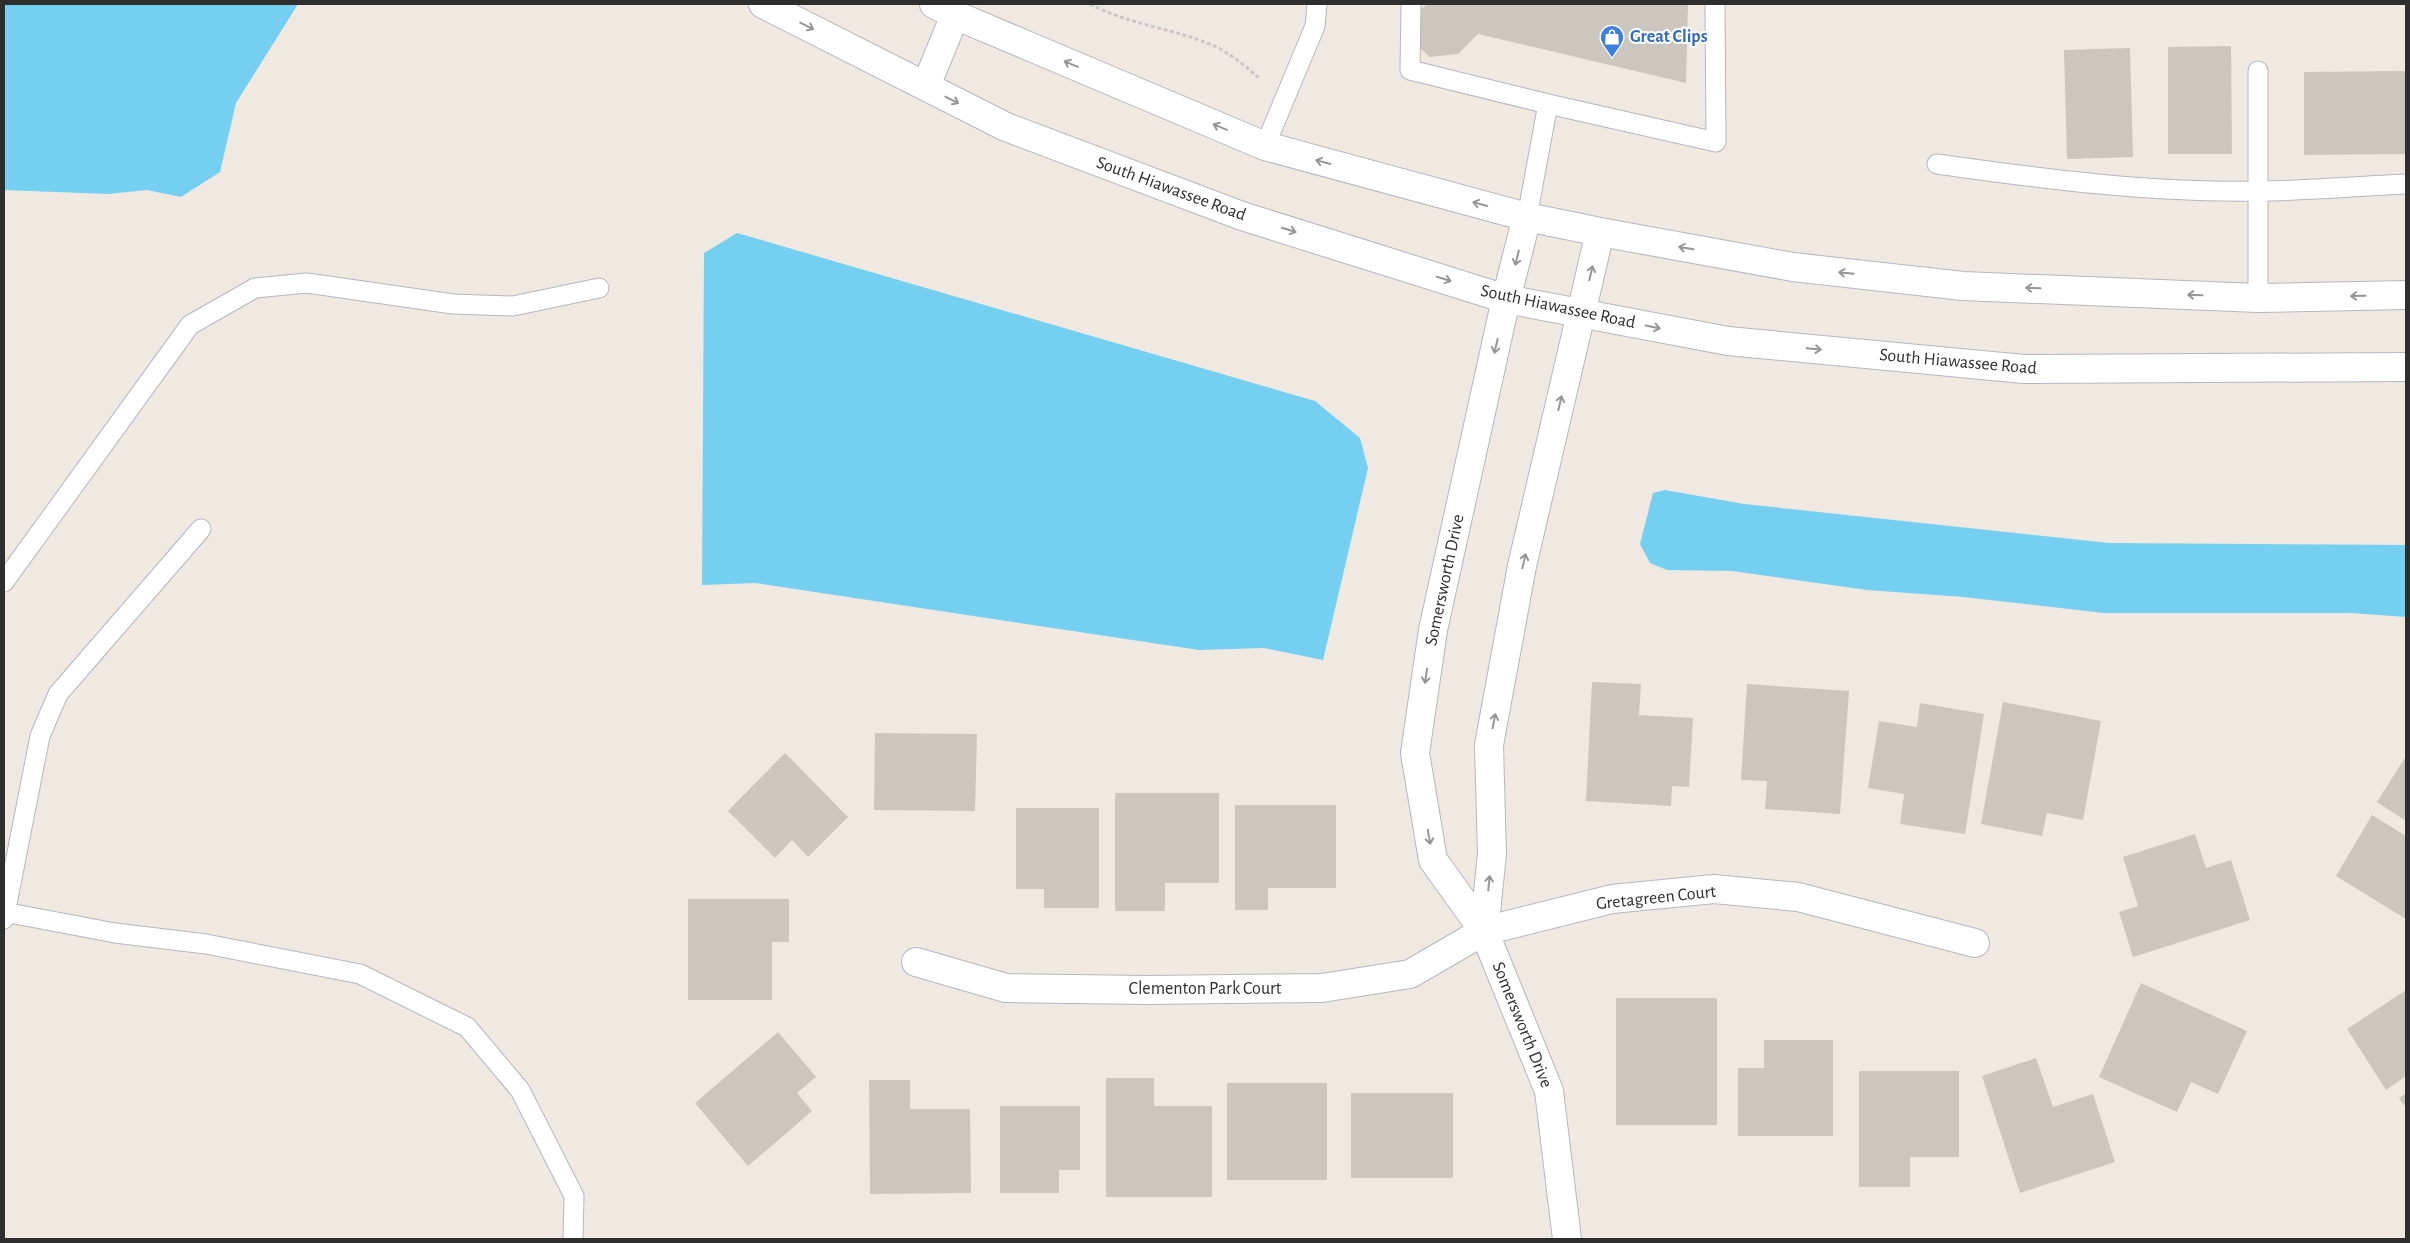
<svg xmlns="http://www.w3.org/2000/svg" width="2410" height="1243" font-family="'Alegreya Sans',sans-serif">
  <style>
    .water { fill: #75cff0 }
    .building { fill: #cbc7bf }
    .lines { fill: none; stroke-linecap: round; stroke-linejoin: round }
    .lane-casing { stroke: #b4b7c1; stroke-width: 21 }
    .street-casing { stroke: #b4b7c1; stroke-width: 30 }
    .secondary-casing { stroke: #b4b7c1; stroke-width: 30 }
    .path { stroke: #c9c9c9; stroke-width: 3; stroke-dasharray: 4 2.5; stroke-linecap: butt }
    .lane { stroke: #fff; stroke-width: 19 }
    .street { stroke: #fff; stroke-width: 28 }
    .secondary { stroke: #fff; stroke-width: 28 }
    .oneway { stroke: #969696 }
    .labels { text-anchor: middle; dominant-baseline: central; stroke-width: 4; stroke-linejoin: round; paint-order: stroke }
    .shop-label { font-size: 18px; font-weight: bold; fill: #366cbe; stroke: #fff; text-anchor: start }
    .street-label { font-size: 18px; fill: #2e2e2e; stroke: #fff }
  </style>
  <rect width="100%" height="100%" fill="#efe9e1"/>
  <path class="water" d="M 4,4 L 298,4 L 236,103 L 220,172 L 181,197 L 147,190 L 108,194 L 4,190 Z
    M 737,233 L 1315,401 L 1360,438 L 1368,468 L 1323,660 L 1264,648 L 1199,650 L 755,583 L 702,585 L 704,253 Z
    M 1665,490 L 1744,504 L 2109,543 L 2406,545 L 2406,617 L 2351,613 L 2104,613 L 1963,597 L 1867,590 L 1732,571 L 1667,570 L 1650,563 L 1640,544 L 1653,493 Z"/>
  <path class="building" d="M 1428,4 L 1688,4 L 1686,83 L 1478,34 L 1458,54 L 1430,57 L 1411,40 L 1416,12 Z
    M 2231,46 L 2232,154 L 2168,154 L 2168,47 Z
    M 2130,48 L 2133,157 L 2067,159 L 2064,50 Z
    M 2406,71 L 2406,154 L 2304,155 L 2304,72 Z
    M 1592,682 L 1641,684 L 1639,715 L 1693,718 L 1689,787 L 1672,786 L 1671,806 L 1586,801 Z
    M 1747,684 L 1849,691 L 1840,814 L 1765,809 L 1767,781 L 1741,780 Z
    M 2003,702 L 2101,721 L 2083,820 L 2047,813 L 2042,836 L 1981,824 Z
    M 1920,703 L 1984,714 L 1965,834 L 1900,824 L 1904,794 L 1868,788 L 1879,721 L 1917,727 Z
    M 875,733 L 977,734 L 975,811 L 874,810 Z
    M 785,753 L 848,817 L 808,857 L 792,840 L 775,858 L 728,811 Z
    M 2406,756 L 2406,821 L 2377,802 Z
    M 1115,793 L 1219,793 L 1219,883 L 1165,883 L 1165,911 L 1115,911 Z
    M 1235,805 L 1336,805 L 1336,888 L 1268,888 L 1268,910 L 1235,910 Z
    M 1016,808 L 1099,808 L 1099,908 L 1044,908 L 1044,889 L 1016,889 Z
    M 2372,815 L 2406,836 L 2406,919 L 2336,876 Z
    M 2195,834 L 2206,868 L 2231,860 L 2250,920 L 2133,957 L 2119,912 L 2138,906 L 2123,857 Z
    M 688,899 L 789,899 L 789,942 L 772,942 L 772,1000 L 688,1000 Z
    M 2141,983 L 2247,1031 L 2218,1094 L 2191,1082 L 2177,1112 L 2099,1077 Z
    M 2406,990 L 2406,1076 L 2386,1090 L 2347,1029 Z
    M 1616,998 L 1717,998 L 1717,1125 L 1616,1125 Z
    M 778,1032 L 816,1077 L 797,1093 L 812,1111 L 748,1166 L 695,1103 Z
    M 1764,1040 L 1833,1040 L 1833,1136 L 1738,1136 L 1738,1068 L 1764,1068 Z
    M 2036,1058 L 2053,1107 L 2093,1094 L 2115,1162 L 2020,1193 L 1982,1076 Z
    M 1859,1071 L 1959,1071 L 1959,1157 L 1910,1157 L 1910,1187 L 1859,1187 Z
    M 1106,1078 L 1154,1078 L 1154,1106 L 1212,1106 L 1212,1197 L 1106,1197 Z
    M 869,1080 L 910,1080 L 910,1109 L 970,1109 L 971,1193 L 870,1194 Z
    M 1227,1083 L 1327,1083 L 1327,1180 L 1227,1180 Z
    M 1351,1093 L 1453,1093 L 1453,1178 L 1351,1178 Z
    M 2406,1093 L 2406,1108 L 2399,1098 Z
    M 1000,1106 L 1080,1106 L 1080,1170 L 1059,1170 L 1059,1193 L 1000,1193 Z"/>
  <g class="lines">
    <g class="lane-casing">
      <path id="lane" d="M 1411,4 L 1410,70 L 1548,104 L 1716,142 L 1715,4
        M 2258,71 L 2258,298
        M 1265,146 L 1315,26 L 1317,4
        M 1937,164 C 2043,179 2151,193 2258,191 C 2308,191 2357,186 2406,184
        M 1527,217 L 1548,104
        M 4,582 L 190,325 L 255,288 L 307,283 L 453,304 L 513,306 L 599,288
        M 4,912 L 115,933 L 206,944 L 360,974 L 467,1027 L 520,1090 L 574,1196 L 573,1239
        M 4,919 L 40,736 L 58,694 L 201,529"/>
    </g>
    <g class="street-casing">
      <path id="street" d="M 926,86 L 955,15
        M 1527,217 L 1506,299 L 1433,630 L 1415,753 L 1433,860 L 1484,931 L 1549,1091 L 1567,1239
        M 1484,931 L 1492,854 L 1489,745 L 1522,566 L 1600,232
        M 916,962 L 1006,988 L 1147,990 L 1322,988 L 1410,974 L 1484,931 L 1612,899 L 1714,889 L 1798,897 L 1975,943"/>
    </g>
    <g class="secondary-casing">
      <path id="secondary" d="M 763,4 L 1006,127 L 1242,216 L 1506,299 L 1728,341 L 2024,369 L 2406,367
        M 934,4 L 955,15 L 1265,146 L 1527,217 L 1600,232 L 1793,267 L 1963,286 L 2258,298 L 2406,295"/>
    </g>
    <path class="path" d="M 1090,4 C 1127,24 1172,28 1212,45 C 1229,52 1245,66 1259,78"/>
    <use href="#lane" class="lane"/>
    <use href="#street" class="street"/>
    <use href="#secondary" class="secondary"/>
  </g>
  <defs><path id="oneway-shaft" d="M-6 0H5M1.5-3L5.5 0L1.5 3" fill="none" stroke-width="1.6" stroke-linecap="round" stroke-linejoin="round" transform="scale(1.25)"/></defs>
  <g class="oneway">
    <use href="#oneway-shaft" transform="translate(807 26) rotate(27)"/>
    <use href="#oneway-shaft" transform="translate(1071 64) rotate(-157)"/>
    <use href="#oneway-shaft" transform="translate(952 100) rotate(27)"/>
    <use href="#oneway-shaft" transform="translate(1220 127) rotate(-157)"/>
    <use href="#oneway-shaft" transform="translate(1323 162) rotate(-165)"/>
    <use href="#oneway-shaft" transform="translate(1480 204) rotate(-165)"/>
    <use href="#oneway-shaft" transform="translate(1289 230) rotate(17)"/>
    <use href="#oneway-shaft" transform="translate(1686 248) rotate(-170)"/>
    <use href="#oneway-shaft" transform="translate(1517 258) rotate(104)"/>
    <use href="#oneway-shaft" transform="translate(1591 273) rotate(-77)"/>
    <use href="#oneway-shaft" transform="translate(1846 273) rotate(-174)"/>
    <use href="#oneway-shaft" transform="translate(1444 279) rotate(17)"/>
    <use href="#oneway-shaft" transform="translate(2033 288) rotate(-178)"/>
    <use href="#oneway-shaft" transform="translate(2195 295) rotate(-178)"/>
    <use href="#oneway-shaft" transform="translate(2358 296) rotate(179)"/>
    <use href="#oneway-shaft" transform="translate(1653 327) rotate(11)"/>
    <use href="#oneway-shaft" transform="translate(1496 346) rotate(103)"/>
    <use href="#oneway-shaft" transform="translate(1814 349) rotate(5)"/>
    <use href="#oneway-shaft" transform="translate(1560 403) rotate(-77)"/>
    <use href="#oneway-shaft" transform="translate(1524 561) rotate(-77)"/>
    <use href="#oneway-shaft" transform="translate(1426 676) rotate(98)"/>
    <use href="#oneway-shaft" transform="translate(1494 721) rotate(-79)"/>
    <use href="#oneway-shaft" transform="translate(1429 837) rotate(80)"/>
    <use href="#oneway-shaft" transform="translate(1489 883) rotate(-84)"/>
  </g>
  <defs>
    <g id="shop-pin" transform="scale(1.25)"><path d="M0 17L-7.5 6A9.5 9.5 0 1 1 7.5 6Z" fill="#3f7fe0" stroke="#fff"/><path d="M-5-2.5h2.3a2.7 3.5 0 0 1 5.4 0H5L5.5 6h-11ZM-1.5-2.5h3a1.5 2.3 0 0 0-3 0Z" fill="#fff"/></g>
  </defs>
  <g fill-rule="evenodd">
    <use href="#shop-pin" x="1612" y="37"/>
  </g>
  <g class="labels">
    <g class="shop-label">
      <text x="1630" y="37">Great Clips</text>
    </g>
    <g class="street-label">
      <text transform="translate(1171 189) rotate(20)">South Hiawassee Road</text>
      <text transform="translate(1558 307) rotate(12)">South Hiawassee Road</text>
      <text transform="translate(1958 362) rotate(5)">South Hiawassee Road</text>
      <text transform="translate(1445 580) rotate(-78)">Somersworth Drive</text>
      <text transform="translate(1656 898) rotate(-6)">Gretagreen Court</text>
      <text x="1205" y="989">Clementon Park Court</text>
      <text transform="translate(1522 1025) rotate(68)">Somersworth Drive</text>
    </g>
  </g>
  <rect width="2410" height="1243" fill="none" stroke="#2e2e2e" stroke-width="10"/>
</svg>
